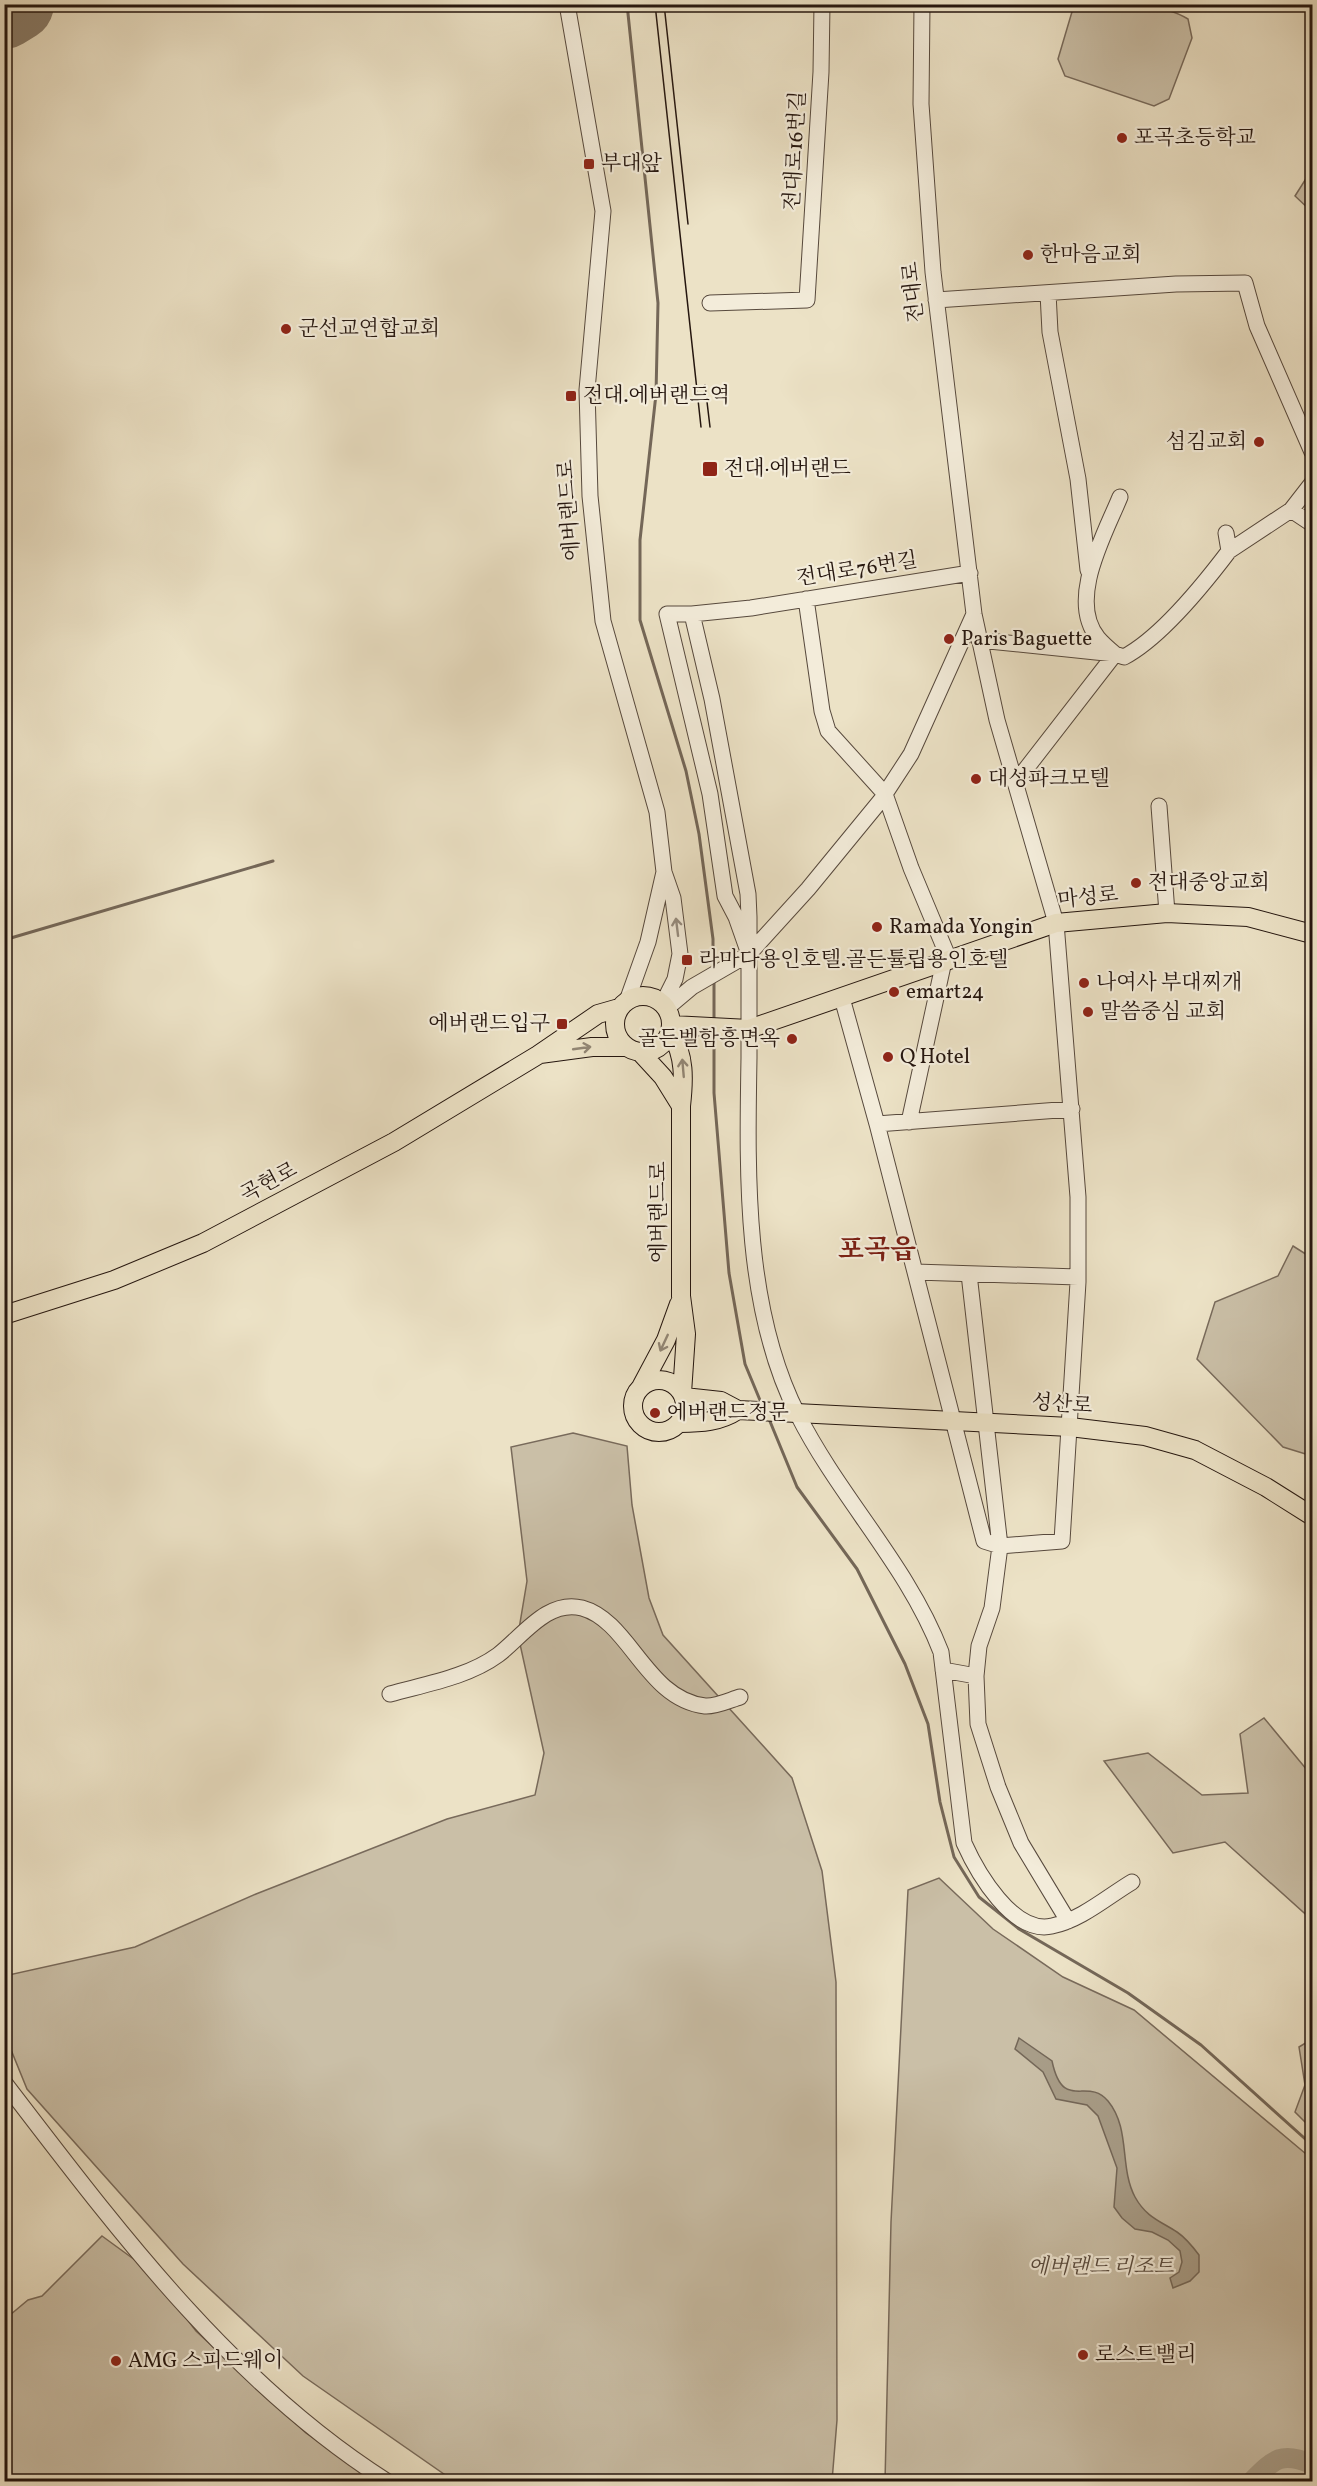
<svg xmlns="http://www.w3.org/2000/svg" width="1317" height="2486" font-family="Vollkorn,'Noto Serif KR',serif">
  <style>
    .green { fill: #cabfa7; stroke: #786a5b; stroke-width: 1.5 }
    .water { fill: #a89d88; stroke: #746758; stroke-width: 1.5 }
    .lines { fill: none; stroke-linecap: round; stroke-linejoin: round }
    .stream { stroke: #746758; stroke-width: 3 }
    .river { stroke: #a89d88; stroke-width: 20 }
    .runway { stroke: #887c6a; stroke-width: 74 }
    .minor-casing { stroke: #57493d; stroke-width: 17 }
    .major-casing { stroke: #25160f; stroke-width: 20 }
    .minor { stroke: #f3ecda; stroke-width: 15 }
    .major { stroke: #ece2c6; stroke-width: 18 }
    .tram { stroke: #25160f; stroke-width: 1.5 }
    .oneway { stroke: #968c7f }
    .oneway2 { stroke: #928674 }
    .poi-dot { fill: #8f2418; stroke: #f3ecda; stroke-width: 2 }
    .labels { text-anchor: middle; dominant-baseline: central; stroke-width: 4.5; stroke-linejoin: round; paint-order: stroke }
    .poi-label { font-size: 21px; fill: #25160f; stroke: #f3ecda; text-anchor: start }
    .street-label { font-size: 21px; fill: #25160f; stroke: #f3ecda }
    .park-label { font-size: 21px; font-style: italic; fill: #57493d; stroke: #f3ecda }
    .district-label { font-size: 27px; font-weight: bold; fill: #7a1f14; stroke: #f3ecda }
  </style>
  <rect width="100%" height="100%" fill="#ece2c6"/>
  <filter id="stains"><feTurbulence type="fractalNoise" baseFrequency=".00333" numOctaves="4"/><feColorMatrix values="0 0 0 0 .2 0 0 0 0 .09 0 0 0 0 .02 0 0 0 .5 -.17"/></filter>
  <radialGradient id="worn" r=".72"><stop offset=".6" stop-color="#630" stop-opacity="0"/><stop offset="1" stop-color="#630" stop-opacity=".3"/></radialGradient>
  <path class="green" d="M 1074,5 C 1110,4 1157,0 1188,19 L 1192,38 L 1169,99 L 1154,106 L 1065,76 L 1058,59 Z
    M 1312,169 L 1312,212 L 1295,196 Z
    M 1293,1246 L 1312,1258 L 1312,1456 L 1283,1447 L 1197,1359 L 1215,1302 L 1278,1276 Z
    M 573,1433 L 627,1446 L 632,1505 L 649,1598 L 663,1635 L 792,1778 L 822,1871 L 836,1982 L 837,2420 L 832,2481 L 454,2481 L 303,2376 L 183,2264 L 27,2089 L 5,2035 L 4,1976 L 135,1947 L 256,1894 L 447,1819 L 535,1795 L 544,1753 L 518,1635 L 527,1581 L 511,1447 Z
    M 1264,1718 L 1312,1776 L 1312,1920 L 1225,1842 L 1173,1853 L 1104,1761 L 1148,1753 L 1202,1795 L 1248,1793 L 1240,1734 Z
    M 939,1878 L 993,1929 L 1063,1977 L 1134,2010 L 1312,2159 L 1312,2481 L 885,2482 L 891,2222 L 908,1890 Z
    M 1312,2039 L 1312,2129 L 1295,2112 L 1305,2085 L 1299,2047 Z
    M 102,2236 L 150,2271 L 196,2331 L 306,2433 L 375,2481 L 5,2481 L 4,2320 L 28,2300 L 42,2296 Z"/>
  <path class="water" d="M 1019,2038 L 1052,2061 C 1063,2113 1087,2076 1108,2101 C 1131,2129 1119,2167 1135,2197 C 1146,2217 1160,2221 1177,2232 C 1186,2238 1193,2247 1199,2255 L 1199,2272 L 1190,2281 L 1173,2288 L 1170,2278 L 1179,2272 L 1182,2262 L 1180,2251 L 1168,2240 L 1152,2232 L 1135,2229 L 1122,2218 L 1114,2207 L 1117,2168 L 1098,2116 L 1087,2105 L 1056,2099 L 1043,2072 L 1015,2049 Z"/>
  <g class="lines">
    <path class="stream" d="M 627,4 L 658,303 L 656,394 L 640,540 L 640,620 L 686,771 L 699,834 L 713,939 L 713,969
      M 4,940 L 273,861
      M 714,982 L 714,1020
      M 714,1033 L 714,1093 L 729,1273 L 745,1364 L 762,1405
      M 769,1419 L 797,1487 L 857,1569 L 905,1664 L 928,1724 L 940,1802 L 954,1857 L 979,1897 L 1019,1929 L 1128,1993 L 1201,2045 L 1312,2145"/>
    <path class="river" d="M 1251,2482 C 1274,2459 1281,2451 1312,2464"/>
    <path class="runway" d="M 4,12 L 17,4"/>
    <g class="minor-casing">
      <path id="minor" d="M 567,4 L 603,211 L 587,390 L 590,496 L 603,621 L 657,812 L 664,872 L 673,898 L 680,954 L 675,979 L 663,1003
        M 1048,293 L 1050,332 L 1078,479 L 1088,570
        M 936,300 L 1176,284 L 1245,283 L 1257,326 L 1312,452
        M 710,303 L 807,300 L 821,72 L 822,4
        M 1291,510 L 1312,483
        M 1229,551 L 1291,510 L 1312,524
        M 806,599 L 822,711 L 828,731 L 885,794 L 911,868 L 949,959
        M 692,614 L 751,608 L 970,573
        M 979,640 L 1115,654 L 1124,657 C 1160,638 1204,584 1229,551 L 1226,533
        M 1015,783 L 1115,654 C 1109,649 1103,644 1098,638 C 1067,600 1105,534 1120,497
        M 1159,806 L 1167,913
        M 749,954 L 736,917 L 725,896 L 710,794 L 667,614 L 692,614 L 712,699 L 748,894 L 749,917 C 749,964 749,1011 749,1058 C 747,1174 744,1309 798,1415 C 840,1498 908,1566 941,1652 L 964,1843 C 977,1872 1013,1935 1052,1926 C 1081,1920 1107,1897 1132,1882
        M 842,998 L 877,1124 L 1072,1109
        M 627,1001 L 648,942 L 664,872
        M 667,1008 L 692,987 L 749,954 L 808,889 L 881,800 L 911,754 L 974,614
        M 909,1122 L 944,961
        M 877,1124 L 984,1541 L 1000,1546 L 1062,1541 L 1078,1282 L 1078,1197 L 1056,923 L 997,720 L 974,614 L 933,272 L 921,104 L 922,4
        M 915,1272 L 1078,1277
        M 969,1274 L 1000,1546 L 992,1608 L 979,1646 L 976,1676 L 978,1724 L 998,1787 L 1021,1843 L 1068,1921
        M 943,1670 L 976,1676
        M 390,1694 C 426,1684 468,1677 498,1655 C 522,1637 547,1599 582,1608 C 630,1621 646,1699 705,1706 C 715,1707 730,1700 740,1697
        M 4,2082 C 116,2228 230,2382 388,2482"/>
    </g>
    <g class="major-casing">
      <path id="major" d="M615 1024a28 28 0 1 1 56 0a28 28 0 1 1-56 0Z
        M 672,1025 L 749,1029 L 1056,923 L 1167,913 L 1248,917 L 1312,934
        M 671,1033 C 685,1056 684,1079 681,1106 L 681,1296 L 686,1334 L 682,1393
        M 640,1052 L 663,1077 L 681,1106
        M 540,1054 L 592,1047 L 627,1047
        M 4,1315 L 114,1280 L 203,1243 L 394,1142 L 538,1055 L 598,1014 L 619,1008
        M633 1406a26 26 0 1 1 52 0a26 26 0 1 1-52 0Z
        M 641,1387 L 666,1340 L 679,1304
        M 684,1397 L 721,1401 L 738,1410 L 1070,1427 L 1145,1436 L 1195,1450 L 1266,1487 L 1312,1516
        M 680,1423 C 701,1423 720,1422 738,1410"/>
    </g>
    <use href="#minor" class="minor"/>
    <use href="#major" class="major"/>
    <path class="tram" d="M 655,4 L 701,427
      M 664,4 L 688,224
      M 705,385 L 710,427"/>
  </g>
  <defs><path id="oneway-shaft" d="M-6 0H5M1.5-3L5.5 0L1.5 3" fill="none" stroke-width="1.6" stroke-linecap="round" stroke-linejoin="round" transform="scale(1.5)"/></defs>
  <use class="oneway" href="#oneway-shaft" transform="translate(677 927) rotate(-97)"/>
  <g class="oneway2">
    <use href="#oneway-shaft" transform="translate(582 1048) rotate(-8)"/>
    <use href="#oneway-shaft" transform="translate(683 1068) rotate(-95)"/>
    <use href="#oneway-shaft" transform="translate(664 1343) rotate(115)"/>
  </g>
  <g class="poi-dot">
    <circle cx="1122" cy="138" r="6"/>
    <rect x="583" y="158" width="12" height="12" rx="3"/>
    <circle cx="1028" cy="255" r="6"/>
    <circle cx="286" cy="329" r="6"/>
    <rect x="565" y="390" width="12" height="12" rx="3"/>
    <circle cx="1259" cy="442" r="6"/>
    <rect x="702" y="461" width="16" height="16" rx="3"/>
    <circle cx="949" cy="639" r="6"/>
    <circle cx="976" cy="779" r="6"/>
    <circle cx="1136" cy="883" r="6"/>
    <circle cx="877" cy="927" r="6"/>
    <rect x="681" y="954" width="12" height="12" rx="3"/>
    <circle cx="1084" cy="983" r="6"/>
    <circle cx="894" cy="992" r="6"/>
    <circle cx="1088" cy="1012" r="6"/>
    <rect x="556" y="1018" width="12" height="12" rx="3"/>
    <circle cx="792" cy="1039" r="6"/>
    <circle cx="888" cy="1057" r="6"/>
    <circle cx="655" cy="1413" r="6"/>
    <circle cx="1083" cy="2355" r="6"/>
    <circle cx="116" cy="2361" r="6"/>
  </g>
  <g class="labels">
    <g class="poi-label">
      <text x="1134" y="138">포곡초등학교</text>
      <text x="601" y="164">부대앞</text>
      <text x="1040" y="255">한마음교회</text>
      <text x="298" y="329">군선교연합교회</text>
      <text x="583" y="396">전대.에버랜드역</text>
      <text x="1247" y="442" text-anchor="end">섬김교회</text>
      <text x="724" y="469">전대·에버랜드</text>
      <text x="961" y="639">Paris Baguette</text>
      <text x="988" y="779">대성파크모텔</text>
      <text x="1148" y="883">전대중앙교회</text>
      <text x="889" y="927">Ramada Yongin</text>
      <text x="699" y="960">라마다용인호텔.골든튤립용인호텔</text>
      <text x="1096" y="983">나여사 부대찌개</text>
      <text x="906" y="992">emart24</text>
      <text x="1100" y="1012">말씀중심 교회</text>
      <text x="550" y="1024" text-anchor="end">에버랜드입구</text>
      <text x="780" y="1039" text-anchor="end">골든벨함흥면옥</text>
      <text x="900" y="1057">Q Hotel</text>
      <text x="667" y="1413">에버랜드정문</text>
      <text x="1095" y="2355">로스트밸리</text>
      <text x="128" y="2361">AMG 스피드웨이</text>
    </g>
    <g class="street-label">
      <text transform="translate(796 151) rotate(-87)">전대로16번길</text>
      <text transform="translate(914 292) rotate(-96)">전대로</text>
      <text transform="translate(570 510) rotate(-94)">에버랜드로</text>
      <text transform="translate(857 570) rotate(-9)">전대로76번길</text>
      <text transform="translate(1088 898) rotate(-6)">마성로</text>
      <text transform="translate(269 1183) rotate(-28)">곡현로</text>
      <text transform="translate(659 1212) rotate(-90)">에버랜드로</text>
      <text transform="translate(1062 1405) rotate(4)">성산로</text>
    </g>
    <g class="park-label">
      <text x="1101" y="2267">에버랜드 리조트</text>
    </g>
    <g class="district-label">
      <text x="877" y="1251">포곡읍</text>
    </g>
  </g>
  <rect width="1317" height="2486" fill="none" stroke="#ece2c6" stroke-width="24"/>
  <rect x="6" y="6" width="1305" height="2474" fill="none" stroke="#25160f" stroke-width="3"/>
  <rect x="12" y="12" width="1293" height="2462" fill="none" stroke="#25160f" stroke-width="1.5"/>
  <rect width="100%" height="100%" filter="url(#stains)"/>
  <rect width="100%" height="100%" fill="url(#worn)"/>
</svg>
